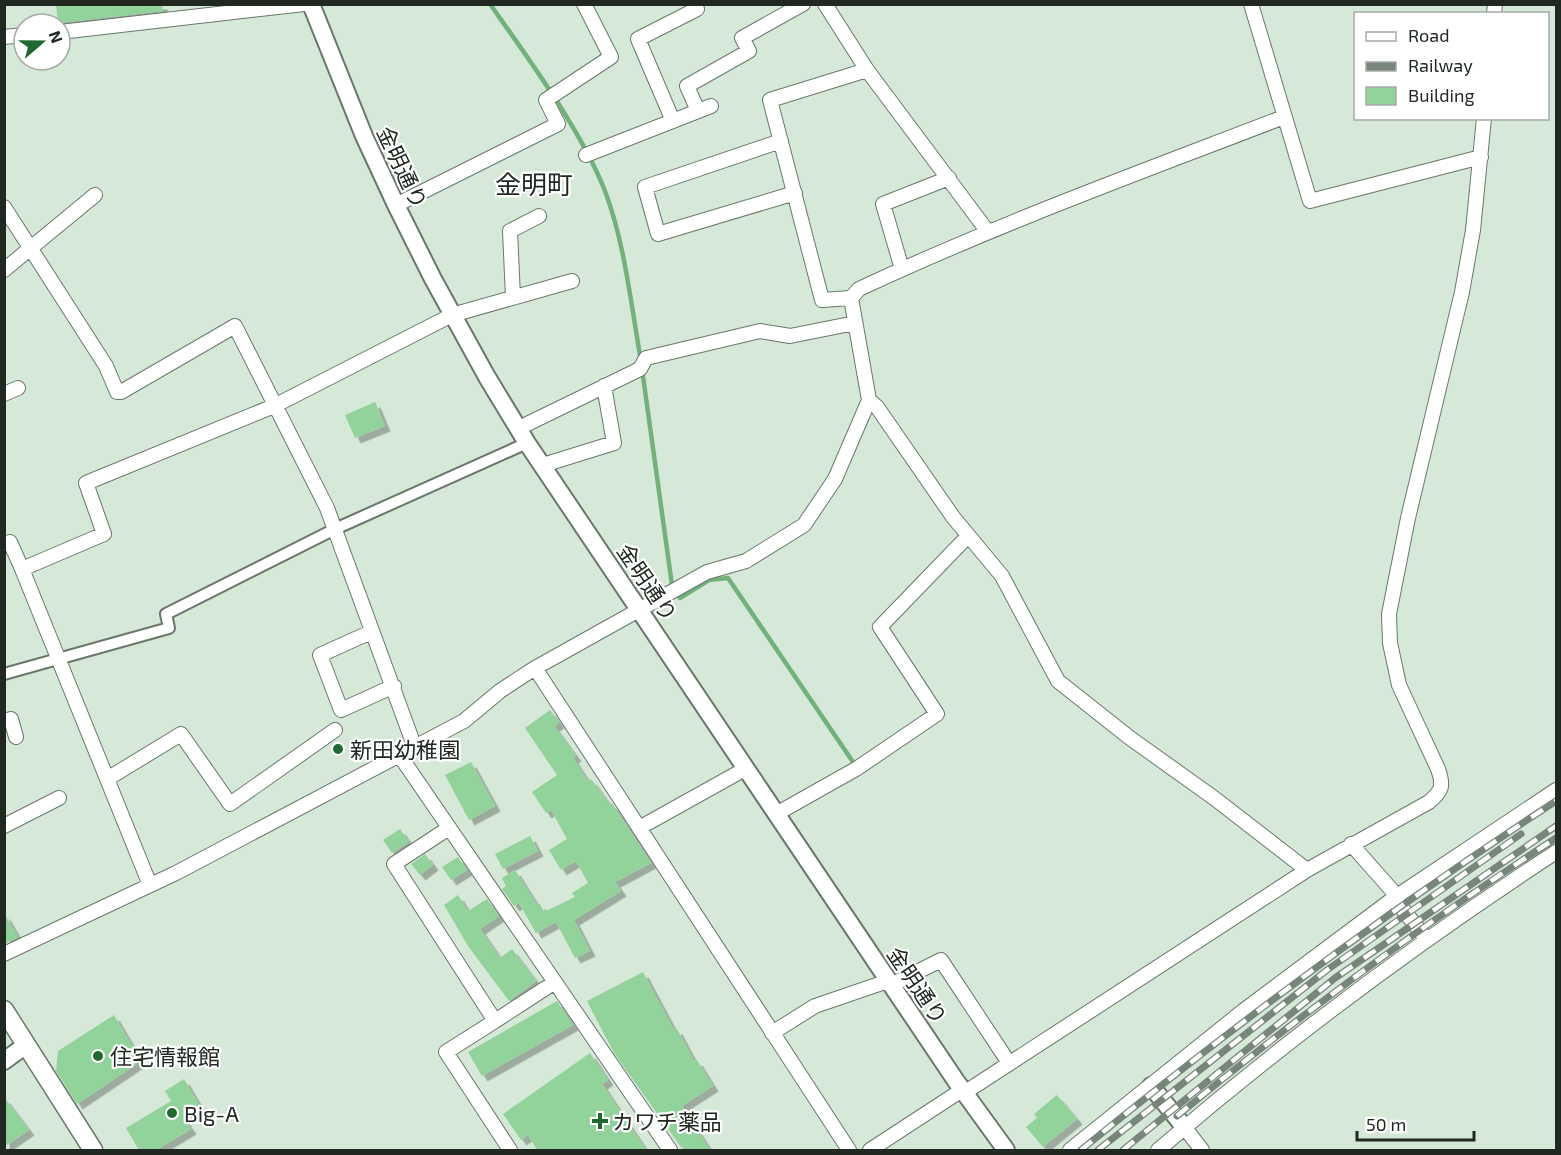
<svg xmlns="http://www.w3.org/2000/svg" width="1561" height="1155" font-family="'Exo 2','Noto Sans JP',sans-serif">
  <style>
    .lines { fill: none; stroke-linecap: round; stroke-linejoin: round }
    .stream { stroke: #72b17c; stroke-width: 4.5 }
    .building { fill: #92d29b; filter: url(#shadow) }
    .pedestrian-casing { stroke: #69786a; stroke-width: 14 }
    .minor-casing { stroke: #69786a; stroke-width: 16 }
    .tertiary-casing { stroke: #69786a; stroke-width: 20 }
    .secondary-casing { stroke: #69786a; stroke-width: 21 }
    .pedestrian { stroke: #fff; stroke-width: 10 }
    .minor { stroke: #fff; stroke-width: 14 }
    .tertiary { stroke: #fff; stroke-width: 16 }
    .secondary { stroke: #fff; stroke-width: 18 }
    .rail-casing { stroke: #78857a; stroke-width: 7 }
    .rail { stroke: #fff; stroke-width: 4.5; stroke-dasharray: 14; stroke-linecap: butt }
    .poi-dot { fill: #216732; stroke: #fff; stroke-width: 2 }
    .labels { text-anchor: middle; dominant-baseline: central; stroke-width: 4.5; stroke-linejoin: round; paint-order: stroke }
    .street-label { font-size: 22px; fill: #212822; stroke: #fff }
    .poi-label { font-size: 22px; fill: #212822; stroke: #fff; text-anchor: start }
    .quarter-label { font-size: 26px; fill: #212822; stroke: #fff }
  </style>
  <defs>
    <filter id="shadow"><feDropShadow dx="5.5" dy="5.5" stdDeviation="0" flood-color="#0004"/></filter>
  </defs>
  <rect width="100%" height="100%" fill="#d6e8d8"/>
  <g class="lines">
    <path class="stream" d="M 490,4 C 528,58 581,130 605,191 C 625,244 631,305 641,361
      M 642,369 L 672,585 L 680,598 L 709,580 L 728,578 L 853,762"/>
  </g>
  <path class="building" d="M 56,4 L 162,4 L 163,11 L 58,23 Z
    M 375,402 L 385,426 L 355,438 L 345,415 Z
    M 550,710 L 559,723 L 554,726 L 576,756 L 573,758 L 588,781 L 591,779 L 610,805 L 612,803 L 651,863 L 615,882 L 621,891 L 574,920 L 590,951 L 575,958 L 556,922 L 536,933 L 519,903 L 514,906 L 502,889 L 506,886 L 502,878 L 515,870 L 537,905 L 540,904 L 544,912 L 575,897 L 572,893 L 588,883 L 576,861 L 561,870 L 549,850 L 567,839 L 551,810 L 546,813 L 532,792 L 557,775 L 525,728 Z
    M 471,762 L 495,806 L 469,820 L 445,775 Z
    M 400,829 L 409,842 L 392,853 L 383,840 Z
    M 530,836 L 538,851 L 503,869 L 495,854 Z
    M 425,854 L 433,865 L 420,875 L 411,864 Z
    M 458,857 L 467,870 L 451,880 L 442,867 Z
    M 458,895 L 468,911 L 487,899 L 499,916 L 480,929 L 500,958 L 512,949 L 536,981 L 509,1001 L 468,946 L 444,905 Z
    M 4,913 L 18,937 L 4,944 Z
    M 643,972 L 674,1030 L 677,1029 L 694,1061 L 697,1060 L 713,1086 L 682,1106 L 710,1150 L 687,1150 L 684,1146 L 681,1147 L 614,1053 L 587,1001 Z
    M 557,1001 L 573,1025 L 482,1076 L 468,1052 Z
    M 114,1015 L 141,1061 L 77,1104 L 56,1071 L 58,1051 Z
    M 590,1053 L 608,1080 L 602,1084 L 646,1150 L 537,1150 L 528,1135 L 521,1140 L 503,1114 Z
    M 184,1079 L 201,1108 L 184,1118 L 191,1129 L 156,1150 L 139,1150 L 126,1128 L 171,1101 L 165,1091 Z
    M 1057,1095 L 1077,1119 L 1043,1147 L 1026,1127 L 1037,1118 L 1034,1114 Z
    M 4,1097 L 29,1130 L 4,1147 Z"/>
  <g class="lines">
    <g class="pedestrian-casing">
      <path id="pedestrian" d="M 4,674 L 169,628 L 166,614 L 335,529 L 527,443"/>
    </g>
    <g class="minor-casing">
      <path id="minor" d="M 825,4 L 867,70 L 988,232
        M 1251,4 L 1310,201 L 1481,157
        M 1494,14 L 1495,4
        M 60,32 L 304,4
        M 4,37 L 24,35
        M 698,111 L 687,86 L 749,51 L 742,38 L 803,4
        M 1284,117 C 1141,172 998,224 859,289 L 851,298 L 869,400 L 877,407 L 953,517 L 1002,576 L 1058,681 L 1130,738 L 1214,798 L 1307,870
        M 673,121 L 638,39 L 697,9 L 695,4
        M 781,141 L 645,187 L 658,234 L 795,193
        M 586,155 L 711,106
        M 396,205 L 558,124 L 546,100 L 611,57 L 584,4
        M 4,207 L 106,366 L 117,392 L 121,392 L 235,326 L 327,508 L 415,748
        M 902,269 L 883,204 L 949,178
        M 4,270 L 95,195
        M 513,297 L 510,231 L 539,216
        M 851,298 L 822,300 L 770,100 L 867,70
        M 4,394 L 18,388
        M 519,428 L 640,369 L 646,358 L 760,331 L 790,336 L 855,323
        M 543,465 L 614,443 L 604,386
        M 4,544 L 10,542 L 22,569 L 150,885
        M 22,569 L 104,534 L 86,483 L 274,406 L 452,315 L 572,281
        M 371,632 L 320,655 L 341,710 L 394,686
        M 535,668 L 849,1150
        M 4,721 L 11,719 L 16,737
        M 400,756 L 670,1150
        M 107,779 L 181,734 L 230,804 L 335,730
        M 776,814 L 856,769 L 937,714 L 880,627 L 968,536
        M 4,826 L 59,798
        M 449,828 L 394,864 L 495,1021 L 555,982
        M 639,828 L 745,769
        M 1351,844 L 1397,896
        M 1394,898 L 1427,940
        M 4,954 L 176,873 L 464,721 L 500,691 L 535,668 L 707,572 L 746,561 L 804,525 L 835,479 L 869,400
        M 891,985 L 941,960 L 1009,1063
        M 495,1021 L 446,1052 L 510,1150
        M 772,1033 L 815,1006 L 888,981
        M 964,1093 L 1307,870 L 1429,802 C 1442,791 1444,786 1438,769 L 1399,685 L 1390,643 L 1389,614 L 1408,518 L 1462,292 L 1473,230 L 1484,118
        M 1185,1128 L 1202,1150
        M 870,1150 L 962,1090
        M 1070,1150 L 1243,1011 L 1394,898 L 1556,790
        M 1158,1150 C 1284,1042 1418,942 1556,852"/>
    </g>
    <g class="tertiary-casing">
      <path id="tertiary" d="M 311,4 L 364,136 L 396,205 L 433,279 L 487,377 L 527,443 L 956,1081 L 1006,1150
        M 4,1061 L 26,1045
        M 1151,1086 L 1185,1128"/>
    </g>
    <g class="secondary-casing">
      <path id="secondary" d="M 4,1010 L 93,1150"/>
    </g>
    <use href="#pedestrian" class="pedestrian"/>
    <use href="#minor" class="minor"/>
    <use href="#tertiary" class="tertiary"/>
    <use href="#secondary" class="secondary"/>
    <g class="rail-casing">
      <path id="rail" d="M 1177,1116 C 1298,1016 1425,923 1556,838
        M 1081,1150 C 1233,1026 1392,908 1556,801
        M 1098,1150 L 1327,970 L 1521,834
        M 1123,1150 L 1335,978 L 1556,826"/>
    </g>
    <use href="#rail" class="rail"/>
  </g>
  <g class="poi-dot">
    <circle cx="338" cy="749" r="6"/>
    <circle cx="98" cy="1056" r="6"/>
    <circle cx="172" cy="1113" r="6"/>
    <path d="M597 1112h6v6h6v6h-6v6h-6v-6h-6v-6h6z"/>
  </g>
  <g class="labels">
    <g class="street-label">
      <text transform="translate(403 167) rotate(65)">金明通り</text>
      <text transform="translate(648 582) rotate(56)">金明通り</text>
      <text transform="translate(918 985) rotate(56)">金明通り</text>
    </g>
    <g class="poi-label">
      <text x="350" y="749">新田幼稚園</text>
      <text x="110" y="1056">住宅情報館</text>
      <text x="184" y="1113">Big-A</text>
      <text x="612" y="1121">カワチ薬品</text>
    </g>
    <g class="quarter-label">
      <text x="534" y="183">金明町</text>
    </g>
  </g>
  <rect width="1561" height="1155" fill="none" stroke="#212822" stroke-width="12"/>
  <rect x="1354" y="12" width="195" height="108" fill="#ffffff" stroke="#a6a9a7" stroke-width="1.5"/>
  <rect x="1366" y="32" width="30" height="9" fill="#ffffff" stroke="#a6a9a7" stroke-width="1.5"/>
  <text x="1408" y="42" font-size="18" fill="#212822">Road</text>
  <rect x="1366" y="62" width="30" height="9" fill="#78857a" stroke="#a6a9a7" stroke-width="1.5"/>
  <text x="1408" y="72" font-size="18" fill="#212822">Railway</text>
  <rect x="1366" y="87" width="30" height="18" fill="#92d29b" stroke="#a6a9a7" stroke-width="1.5"/>
  <text x="1408" y="102" font-size="18" fill="#212822">Building</text>
  <g transform="translate(42 42) rotate(70)"><circle r="28" fill="#ffffff" stroke="#a6a9a7" stroke-width="1.5"/>
  <path d="M0-4.5L10 22L0 15L-10 22Z" fill="#216732"/>
  <text y="-9" font-size="16" font-weight="bold" text-anchor="middle" fill="#212822">N</text>
  </g>
  <path d="M1357 1131v9h117v-9" fill="none" stroke="#212822" stroke-width="3"/>
  <text x="1366" y="1131" font-size="18" fill="#212822" stroke="#ffffff" stroke-width="4.5" paint-order="stroke">50 m</text>
</svg>
